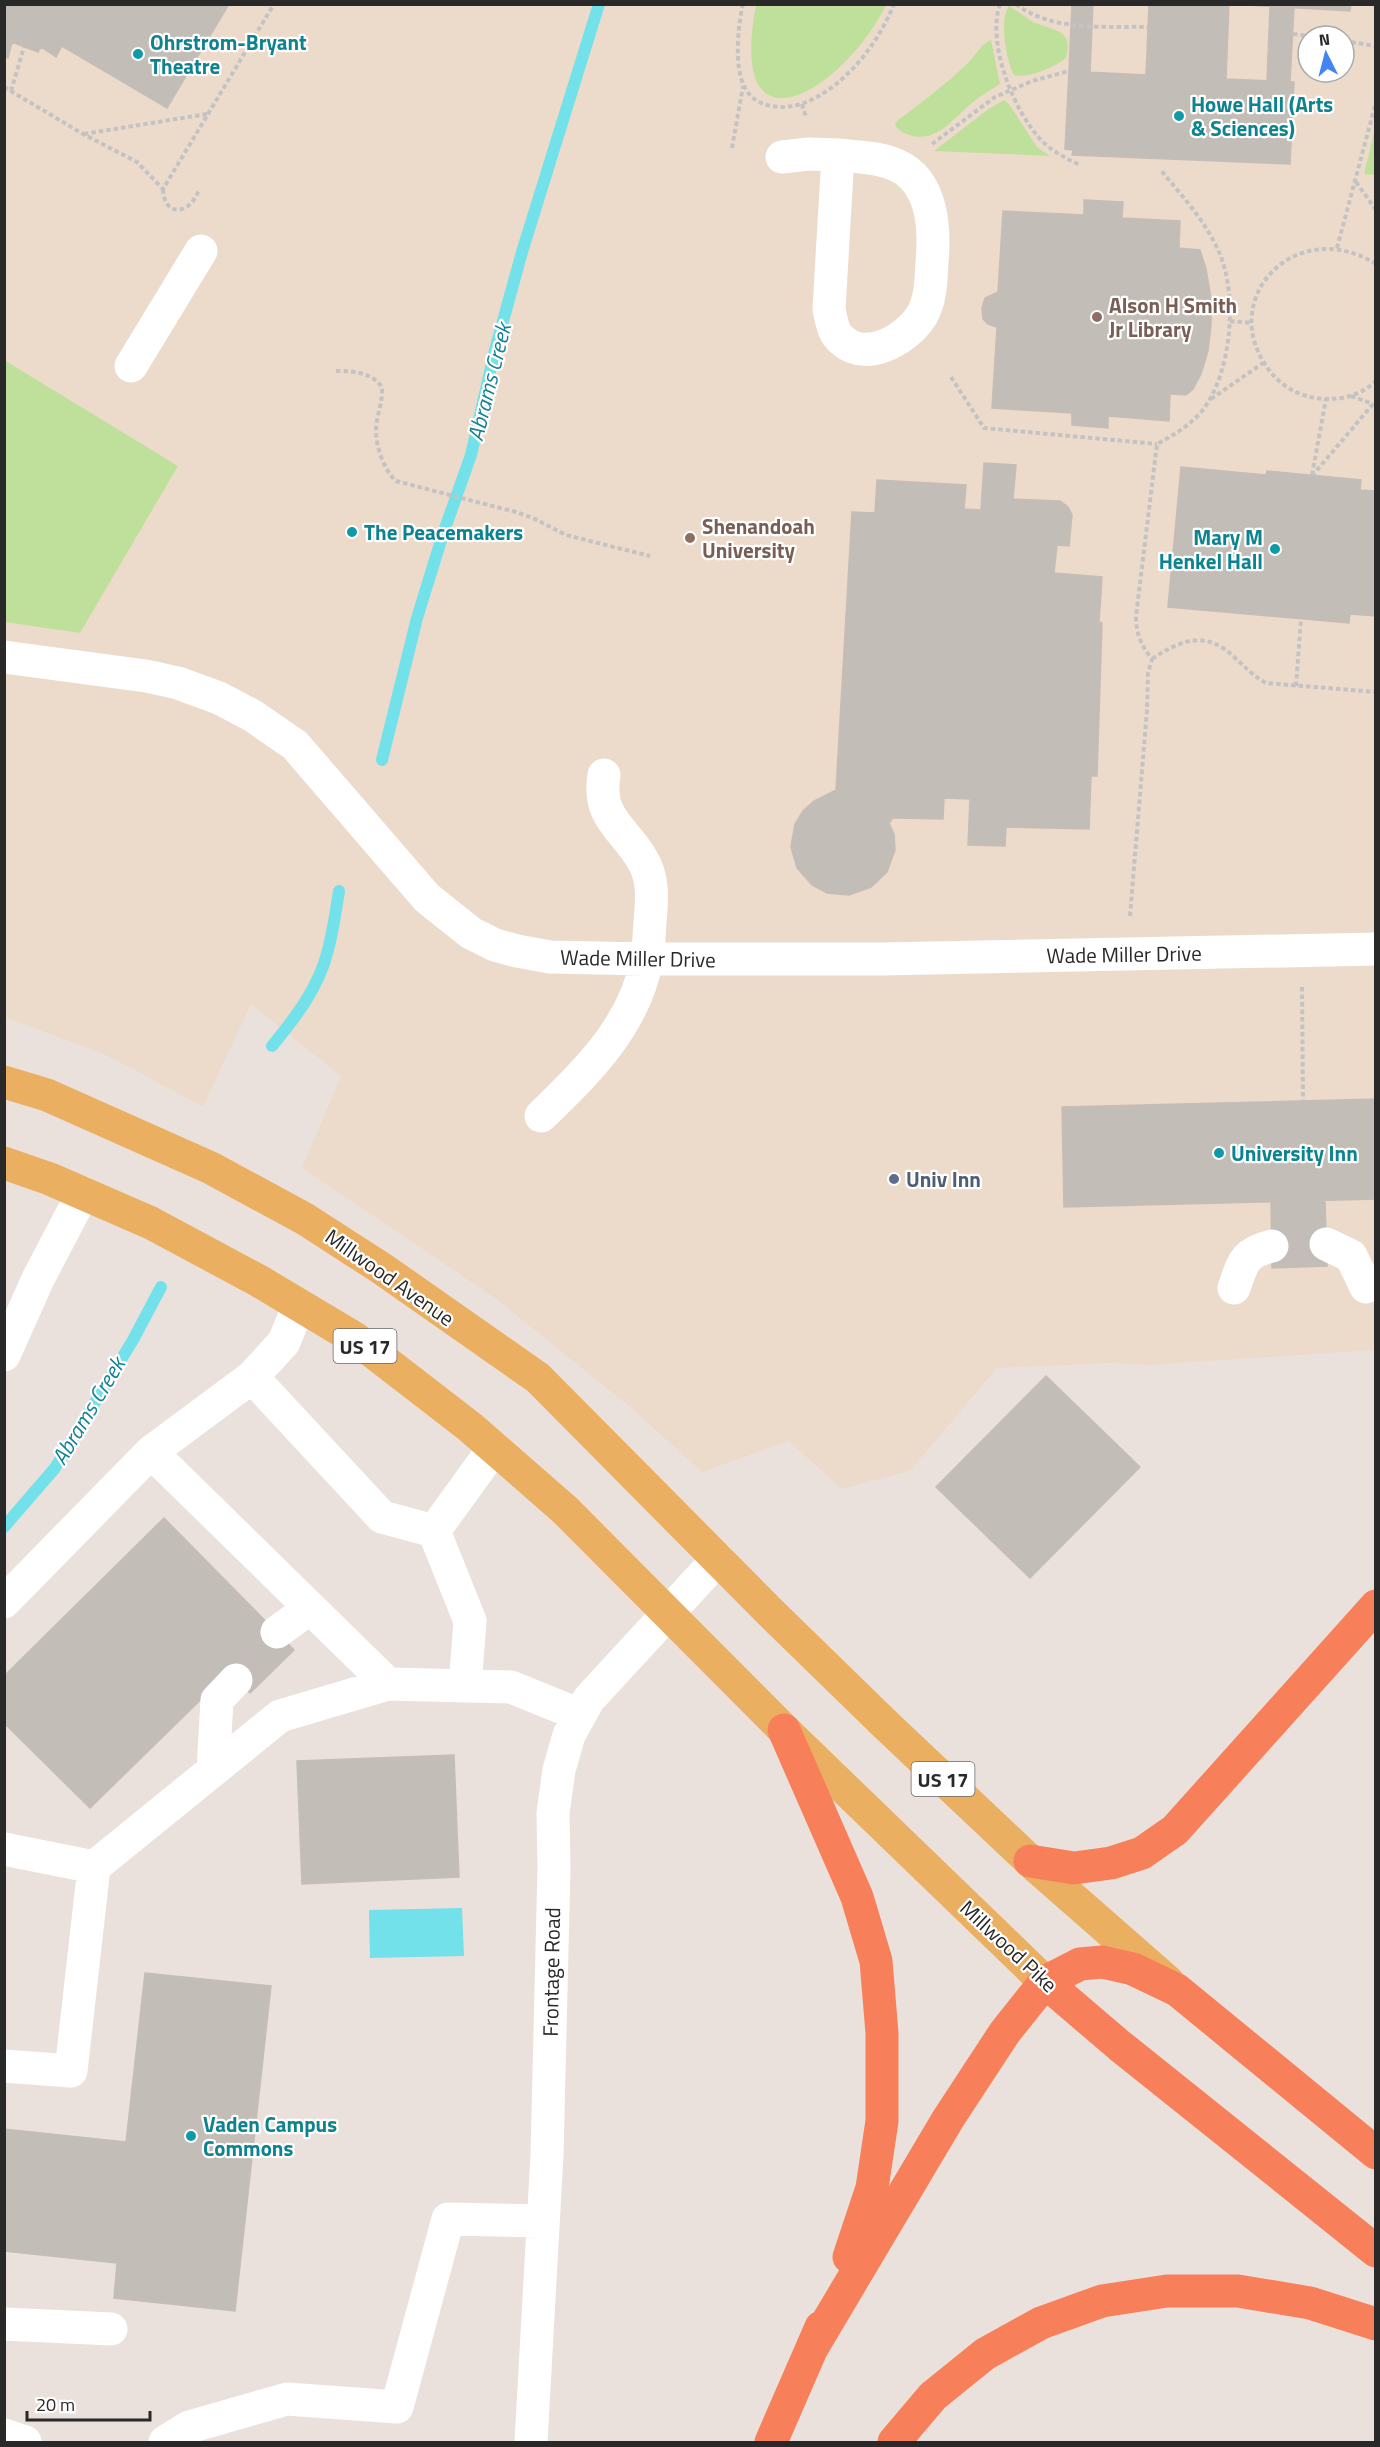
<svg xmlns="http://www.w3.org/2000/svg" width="1380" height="2447" font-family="'Titillium Web',sans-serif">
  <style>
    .education { fill: #ecdbcb; fill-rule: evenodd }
    .green { fill: #bfe09a }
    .water { fill: #72e1e9 }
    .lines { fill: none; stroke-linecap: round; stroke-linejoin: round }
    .stream { stroke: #72e1e9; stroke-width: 12 }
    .building { fill: #c3bdb7; stroke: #c6bdb5; stroke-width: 1.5 }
    .minor-tunnel { stroke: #c4bcb8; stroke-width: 33; stroke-dasharray: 33 16; stroke-linecap: butt }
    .path { stroke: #c3c3c3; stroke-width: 4; stroke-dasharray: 4.5 3; stroke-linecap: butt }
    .minor { stroke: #fff; stroke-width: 33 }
    .major { stroke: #eaaf61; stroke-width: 33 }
    .highway { stroke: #f7805a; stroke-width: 33 }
    .culture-dot { fill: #0f9aa8; stroke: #fff; stroke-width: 2 }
    .education-dot { fill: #8d6e63; stroke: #fff; stroke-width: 2 }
    .service-dot { fill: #5c6f8a; stroke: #fff; stroke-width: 2 }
    .labels { text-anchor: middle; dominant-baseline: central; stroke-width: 4.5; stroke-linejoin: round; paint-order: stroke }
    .shield { fill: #fff; stroke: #696969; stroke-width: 1.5 }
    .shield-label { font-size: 20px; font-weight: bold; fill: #292929 }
    .culture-label { font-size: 21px; font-weight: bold; fill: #0d838f; stroke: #fff; text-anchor: start }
    .education-label { font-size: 21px; font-weight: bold; fill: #785e54; stroke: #fff; text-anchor: start }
    .street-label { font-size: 21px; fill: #292929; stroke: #fff }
    .service-label { font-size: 21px; font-weight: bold; fill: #4e5e75; stroke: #fff; text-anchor: start }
    .water-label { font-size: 22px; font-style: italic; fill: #138194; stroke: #fff }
  </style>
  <rect width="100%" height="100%" fill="#ebe1dc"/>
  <path class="education" d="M 4,5 L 1375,5 L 1375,1350 L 1150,1365 L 1110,1363 L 997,1368 L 910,1471 L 841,1489 L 789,1441 L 702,1472 L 630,1407 L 495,1298 L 302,1168 L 341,1076 L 251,1004 L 203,1107 L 108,1056 L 5,1017 ZM 1308,36 L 1344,36 L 1344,72 L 1308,72 Z"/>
  <path class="green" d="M 756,5 L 756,4 L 886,5 C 845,89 726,164 756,5 Z
    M 1009,6 C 1017,11 1025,17 1033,22 C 1053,31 1074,28 1066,58 C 1055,67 1028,79 1014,75 C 1006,61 999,19 1009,6 Z
    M 991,40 L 1000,84 C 991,90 981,95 972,103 C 953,118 937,144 909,135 C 903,133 898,130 895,125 L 897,121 C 921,103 946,84 968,63 C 976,55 980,45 991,40 Z
    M 1004,100 L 1009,104 L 1037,147 L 1050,156 L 934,151 L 987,110 Z
    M 1375,129 L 1375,175 L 1364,174 Z
    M 4,360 L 178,466 L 80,633 L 5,622 Z"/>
  <path class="water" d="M 462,1908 L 464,1956 L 370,1958 L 369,1910 Z"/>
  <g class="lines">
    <path class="stream" d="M 382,760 L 417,618 L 443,534 L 471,455 L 495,350 L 522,252 L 599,4
      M 272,1046 C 296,1017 319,987 328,950 C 333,931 336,911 339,891
      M 4,1527 L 55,1468 L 133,1340 L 161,1287"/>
  </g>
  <path class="building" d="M 4,4 L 229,4 L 167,108 L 62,46 L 56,57 L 41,47 L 38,52 L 12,42 L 8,58 L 4,57 Z
    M 1072,4 L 1093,4 L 1090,72 L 1069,71 Z
    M 1149,4 L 1229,4 L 1226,79 L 1294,82 L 1290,164 L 1072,155 L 1073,150 L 1065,149 L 1069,71 L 1146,75 Z
    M 1229,4 L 1351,4 L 1350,11 Z
    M 1270,8 L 1294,8 L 1290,82 L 1267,81 Z
    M 1084,200 L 1123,202 L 1122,218 L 1180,221 L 1179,248 L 1200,250 L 1206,269 L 1211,298 L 1211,325 L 1208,351 L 1201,374 L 1193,389 L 1186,395 L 1170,394 L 1169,421 L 1108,416 L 1108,428 L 1072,425 L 1072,413 L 992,408 L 997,327 L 988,324 L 983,319 L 982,308 L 985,298 L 998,292 L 1003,211 L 1084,215 Z
    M 984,463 L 1016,465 L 1013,499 L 1060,501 L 1068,507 L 1072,515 L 1069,546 L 1057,545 L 1054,573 L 1102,577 L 1099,622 L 1102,623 L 1097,776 L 1091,776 L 1089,829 L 1006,827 L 1005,846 L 968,845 L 970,799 L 944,798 L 943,819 L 860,817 L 860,798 L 844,797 L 845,790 L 836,790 L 852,512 L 875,513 L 877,480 L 966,485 L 964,509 L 981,510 Z
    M 1181,467 L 1266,475 L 1267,471 L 1361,480 L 1360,490 L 1376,491 L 1376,616 L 1350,614 L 1349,623 L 1168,607 Z
    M 836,790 L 845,790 L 844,797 L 860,798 L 860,817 L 893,818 L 889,823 L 894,834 L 895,850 L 887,872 L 871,887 L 849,895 L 827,893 L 812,885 L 797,868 L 791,847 L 795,824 L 803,811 L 814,801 Z
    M 1376,1099 L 1376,1199 L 1064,1207 L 1062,1107 Z
    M 1325,1201 L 1327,1266 L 1272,1268 L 1271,1202 Z
    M 1046,1376 L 1140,1467 L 1030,1578 L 936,1487 Z
    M 164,1518 L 294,1650 L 250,1693 L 229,1672 L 90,1808 L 4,1723 L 4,1676 Z
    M 454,1755 L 459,1877 L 302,1884 L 297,1761 Z
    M 145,1973 L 271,1986 L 235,2311 L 114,2298 L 117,2263 L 4,2251 L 4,2129 L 126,2142 Z"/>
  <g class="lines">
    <path class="minor-tunnel" d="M 1272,1246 L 1326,1244
      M 236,1680 L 277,1632"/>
    <path class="path" d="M 743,4 C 738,25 734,66 744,86 C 754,108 783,111 804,103 C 845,87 878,44 894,4
      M 1000,4 C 986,44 1015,115 1044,143 C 1055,153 1067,159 1080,165
      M 1016,4 C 1052,32 1105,26 1148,27
      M 1293,34 L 1308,36
      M 1344,41 L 1376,46
      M 4,87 L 83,134 L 137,162 L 163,189 L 274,4
      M 11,91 L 24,47
      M 802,104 L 806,117
      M 84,134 L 207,114
      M 932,144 L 995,97 L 1032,81 L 1069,71
      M 732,148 L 743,86
      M 1356,182 L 1376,210
      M 163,189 C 164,218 191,215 199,189
      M 1337,248 L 1376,102
      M 1376,264 C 1296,214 1215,299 1269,370 C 1280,385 1297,395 1315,398 C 1337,401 1359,397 1376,381
      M 1230,321 L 1252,323
      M 336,371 C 353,371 371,372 382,387 C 383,403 376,416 376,431 C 376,447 384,470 396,481 L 516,512 L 533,518 L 566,535 L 650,556
      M 951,377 L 984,428 L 1157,444
      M 1351,396 L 1373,404
      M 1211,399 L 1263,363
      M 1312,475 L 1326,399
      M 1312,476 L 1373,404
      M 1152,659 C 1181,640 1205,630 1233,656 C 1244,666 1253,676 1266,683 L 1376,692
      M 1296,686 L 1301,619
      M 1130,916 L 1147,710 L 1148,673 L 1152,659 C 1141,645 1136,634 1136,616 L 1157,444 C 1174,435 1189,426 1202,411 C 1232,373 1238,295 1219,252 C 1205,220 1181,195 1160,169
      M 1302,987 L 1303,1101"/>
    <path class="minor" d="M 782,157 L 809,154 L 838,155 L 829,309 C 831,318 832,328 837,335 C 861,366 906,341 922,315 C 931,299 931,280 932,262 C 935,229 933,181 896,165 C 878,157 857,157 838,155
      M 131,366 L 201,251
      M 4,657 L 146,676 L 178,683 L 219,698 L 253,716 L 295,745 L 427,898 L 471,933 L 495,945 L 517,951 L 550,957 L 647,959 L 881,959 L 1376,949
      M 541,1116 C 587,1072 636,1024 647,958 C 649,946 649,934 650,922 C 652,900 654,878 642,859 C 623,827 597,818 604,775
      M 1326,1244 L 1351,1256 L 1366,1287
      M 1234,1288 C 1243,1263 1243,1253 1272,1246
      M 299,1305 L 284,1342 L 252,1377 L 382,1517 L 434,1531 L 470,1621 L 465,1686
      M 4,1355 L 38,1279 L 83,1193
      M 151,1452 L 252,1377
      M 434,1531 L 494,1448
      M 4,1602 L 151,1452 L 388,1684
      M 277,1632 L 310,1608
      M 213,1770 L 217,1700 L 236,1680
      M 4,1849 L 94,1867 L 280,1716 L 388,1684 L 511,1687 L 580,1715
      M 4,2066 L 71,2071 L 94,1867
      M 4,2324 L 111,2329
      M 4,2435 L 25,2442
      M 165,2442 L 189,2427 L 287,2399 L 397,2407 L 448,2219 L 543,2221
      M 531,2442 L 547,2155 L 554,1867 L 553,1813 L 559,1770 L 569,1735 L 589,1699 L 718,1559"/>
    <path class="major" d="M 4,1082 L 47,1095 L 211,1168 L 305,1219 L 381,1268 L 538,1378 L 768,1610 L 886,1725 L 1030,1861 L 1168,1982
      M 4,1163 L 50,1179 L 151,1223 L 259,1281 L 356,1339 L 470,1427 L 565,1510 L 784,1730 L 1045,1982"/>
    <path class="highway" d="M 784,1730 L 857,1897 L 876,1961 L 882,2033 L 882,2121 L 872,2188 L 849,2257
      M 1030,1861 L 1074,1868 L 1111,1863 L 1142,1853 L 1175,1830 L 1376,1606
      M 1045,1982 L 1120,2046 L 1376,2251
      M 812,2348 L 948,2119 L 1005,2032 L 1045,1982 L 1080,1964 L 1102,1962 L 1133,1969 L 1177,1990 L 1376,2153
      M 771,2442 L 821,2327
      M 894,2442 L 933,2396 L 985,2354 L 1041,2323 L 1102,2301 L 1167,2291 L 1238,2291 L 1310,2303 L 1376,2324"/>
  </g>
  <g class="culture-dot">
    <circle cx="138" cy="54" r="6"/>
    <circle cx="1179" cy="116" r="6"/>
    <circle cx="352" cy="532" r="6"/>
    <circle cx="1275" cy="549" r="6"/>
    <circle cx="1219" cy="1153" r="6"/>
    <circle cx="191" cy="2136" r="6"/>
  </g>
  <g class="education-dot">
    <circle cx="1097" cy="317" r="6"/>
    <circle cx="690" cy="538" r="6"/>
  </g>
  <circle class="service-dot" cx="894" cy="1179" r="6"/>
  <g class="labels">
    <g class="shield">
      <rect x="333.5" y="1329" width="63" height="34" rx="4.5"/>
      <rect x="911.5" y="1762" width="63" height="34" rx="4.5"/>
    </g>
    <g class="shield-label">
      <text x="365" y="1346">US 17</text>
      <text x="943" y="1779">US 17</text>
    </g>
    <g class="culture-label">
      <text x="150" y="42">Ohrstrom-Bryant<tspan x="150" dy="24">Theatre</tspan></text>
      <text x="1191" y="104">Howe Hall (Arts<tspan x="1191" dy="24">&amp; Sciences)</tspan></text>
      <text x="364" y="532">The Peacemakers</text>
      <text x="1263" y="537" text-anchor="end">Mary M<tspan x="1263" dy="24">Henkel Hall</tspan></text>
      <text x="1231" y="1153">University Inn</text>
      <text x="203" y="2124">Vaden Campus<tspan x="203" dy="24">Commons</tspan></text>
    </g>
    <g class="education-label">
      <text x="1109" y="305">Alson H Smith<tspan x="1109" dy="24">Jr Library</tspan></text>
      <text x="702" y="526">Shenandoah<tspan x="702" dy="24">University</tspan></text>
    </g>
    <g class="street-label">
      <text transform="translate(1124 954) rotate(-1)">Wade Miller Drive</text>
      <text transform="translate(638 958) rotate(1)">Wade Miller Drive</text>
      <text transform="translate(390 1277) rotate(35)">Millwood Avenue</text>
      <text transform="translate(1009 1946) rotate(43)">Millwood Pike</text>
      <text transform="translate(551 1972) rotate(-89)">Frontage Road</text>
    </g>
    <g class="service-label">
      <text x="906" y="1179">Univ Inn</text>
    </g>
    <g class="water-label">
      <text transform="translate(489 382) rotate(-76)">Abrams Creek</text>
      <text transform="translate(88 1411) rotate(-59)">Abrams Creek</text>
    </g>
  </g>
  <rect width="1380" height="2447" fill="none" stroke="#292929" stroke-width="12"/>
  <g transform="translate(1326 54) rotate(354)"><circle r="28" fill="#ffffff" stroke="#a9a9a9" stroke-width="1.5"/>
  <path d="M0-4.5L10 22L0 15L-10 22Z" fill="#4285f2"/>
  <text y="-9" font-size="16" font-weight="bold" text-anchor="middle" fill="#292929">N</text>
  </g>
  <path d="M27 2411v9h123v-9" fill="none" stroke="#292929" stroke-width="3"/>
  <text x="36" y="2411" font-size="18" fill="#292929" stroke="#ffffff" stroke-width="4.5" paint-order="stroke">20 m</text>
</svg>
